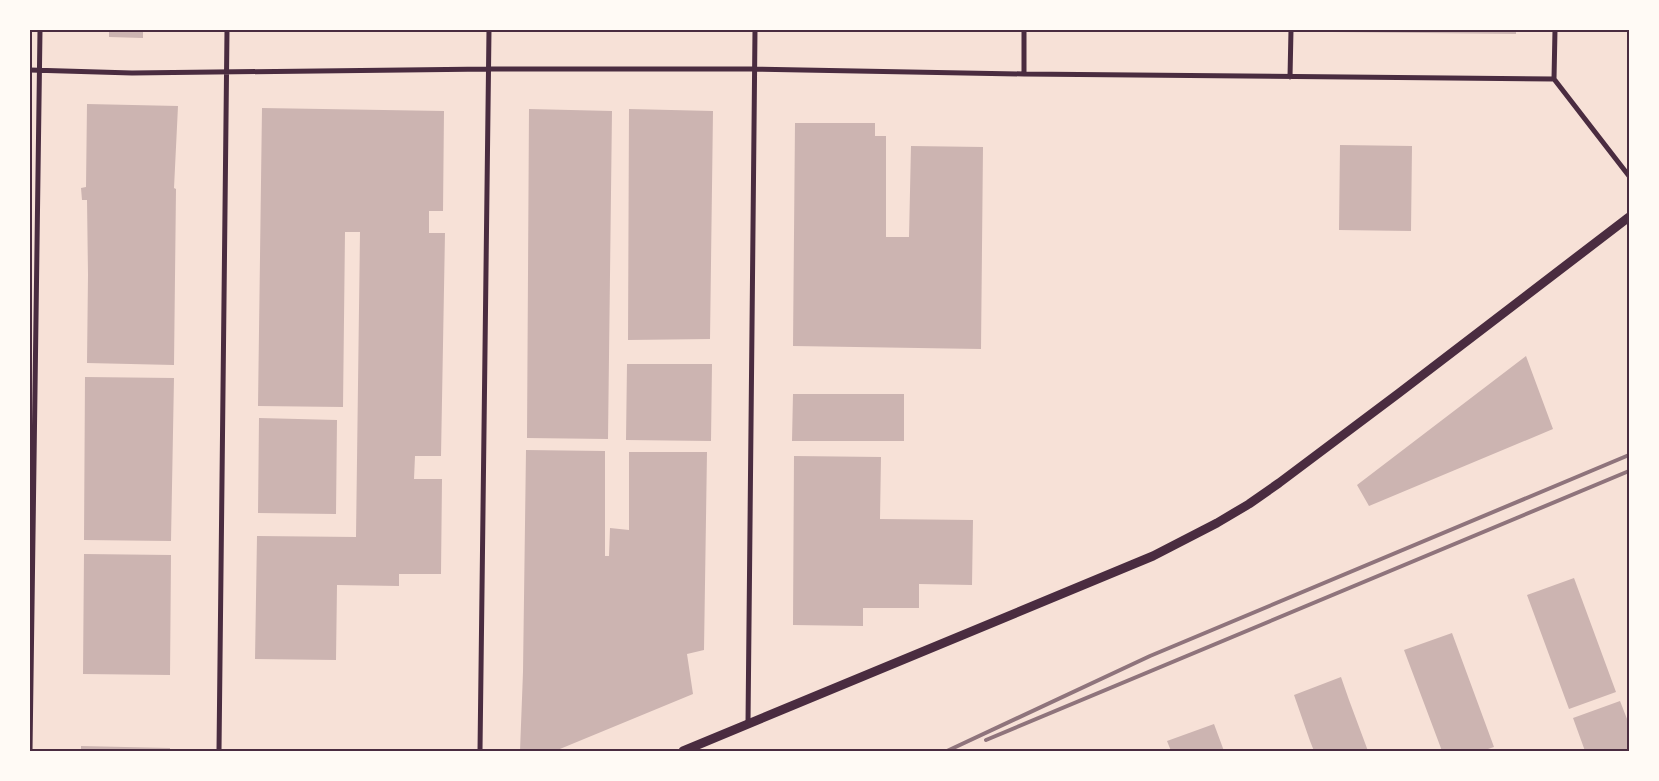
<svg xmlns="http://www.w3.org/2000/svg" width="1659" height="781" font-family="Inter,sans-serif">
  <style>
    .building { fill: #ccb4b1 }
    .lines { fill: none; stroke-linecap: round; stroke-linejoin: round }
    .minor { stroke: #4a2c40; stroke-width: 5 }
    .tertiary { stroke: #4a2c40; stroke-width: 9 }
    .rail { stroke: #8f747c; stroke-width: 4 }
    .neatline { fill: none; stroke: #4a2c40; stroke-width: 2 }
  </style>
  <rect width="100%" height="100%" fill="#f7e1d7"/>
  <path class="building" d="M 109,30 L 143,30 L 143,38 L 109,37 Z
    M 1332,30 L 1516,30 L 1516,34 L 1332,32 Z
    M 87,104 L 178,106 L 174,188 L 176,189 L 174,365 L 87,363 L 88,275 L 87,200 L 82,200 L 81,188 L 86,187 Z
    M 262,108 L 444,111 L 443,211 L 429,211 L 429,233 L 445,233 L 441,456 L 415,456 L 414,479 L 442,479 L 441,574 L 399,574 L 399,586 L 337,585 L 336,660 L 255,659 L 257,536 L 356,537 L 360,232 L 345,232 L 343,407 L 258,406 Z
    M 529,109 L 612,111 L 608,439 L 527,438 Z
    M 629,109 L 713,111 L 710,339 L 628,340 Z
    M 795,123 L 875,123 L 875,136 L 886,136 L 886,237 L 909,237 L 911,146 L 983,147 L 981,349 L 793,346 Z
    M 1340,145 L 1412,146 L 1411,231 L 1339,230 Z
    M 1526,356 L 1553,429 L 1369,506 L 1357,485 Z
    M 627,364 L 712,364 L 711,441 L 626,440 Z
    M 85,377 L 174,378 L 171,541 L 84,540 Z
    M 793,394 L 904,394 L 904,441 L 792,441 Z
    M 259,418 L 337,420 L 336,514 L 258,513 Z
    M 526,450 L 605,451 L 605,556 L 609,556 L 610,528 L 629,530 L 629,452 L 707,452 L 704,650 L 687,654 L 693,694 L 555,751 L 520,751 L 523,672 Z
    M 794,456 L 881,457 L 880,519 L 973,520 L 972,585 L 919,584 L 919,608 L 863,608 L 863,626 L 793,625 Z
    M 84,554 L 171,555 L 170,675 L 83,674 Z
    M 1574,578 L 1616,692 L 1569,709 L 1527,595 Z
    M 1452,633 L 1494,747 L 1482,751 L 1442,751 L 1404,650 Z
    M 1341,677 L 1349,700 L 1368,751 L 1314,751 L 1310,741 L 1294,695 Z
    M 1620,701 L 1629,724 L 1629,751 L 1585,751 L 1573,718 Z
    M 1214,724 L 1224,751 L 1171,751 L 1167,741 Z
    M 81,746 L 170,748 L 170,751 L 81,751 Z"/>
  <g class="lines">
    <path class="minor" d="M 30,70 L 132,73 L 489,69 L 755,69 L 1024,74 L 1554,79 L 1629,176
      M 1024,74 L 1024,30
      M 1290,77 L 1291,30
      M 1554,79 L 1555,30
      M 748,724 L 755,30
      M 30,751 L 40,30
      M 219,751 L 227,30
      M 480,751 L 489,30"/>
    <path class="tertiary" d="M 683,751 L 1153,556 L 1217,523 L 1249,504 L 1279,483 L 1399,393 L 1629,217"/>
    <path class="rail" d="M 986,740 L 1629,471
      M 947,751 L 1150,656 L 1629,455"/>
  </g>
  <rect width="1659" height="781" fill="none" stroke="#fffaf5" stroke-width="62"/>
  <rect x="31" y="31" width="1597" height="719" class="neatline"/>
</svg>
